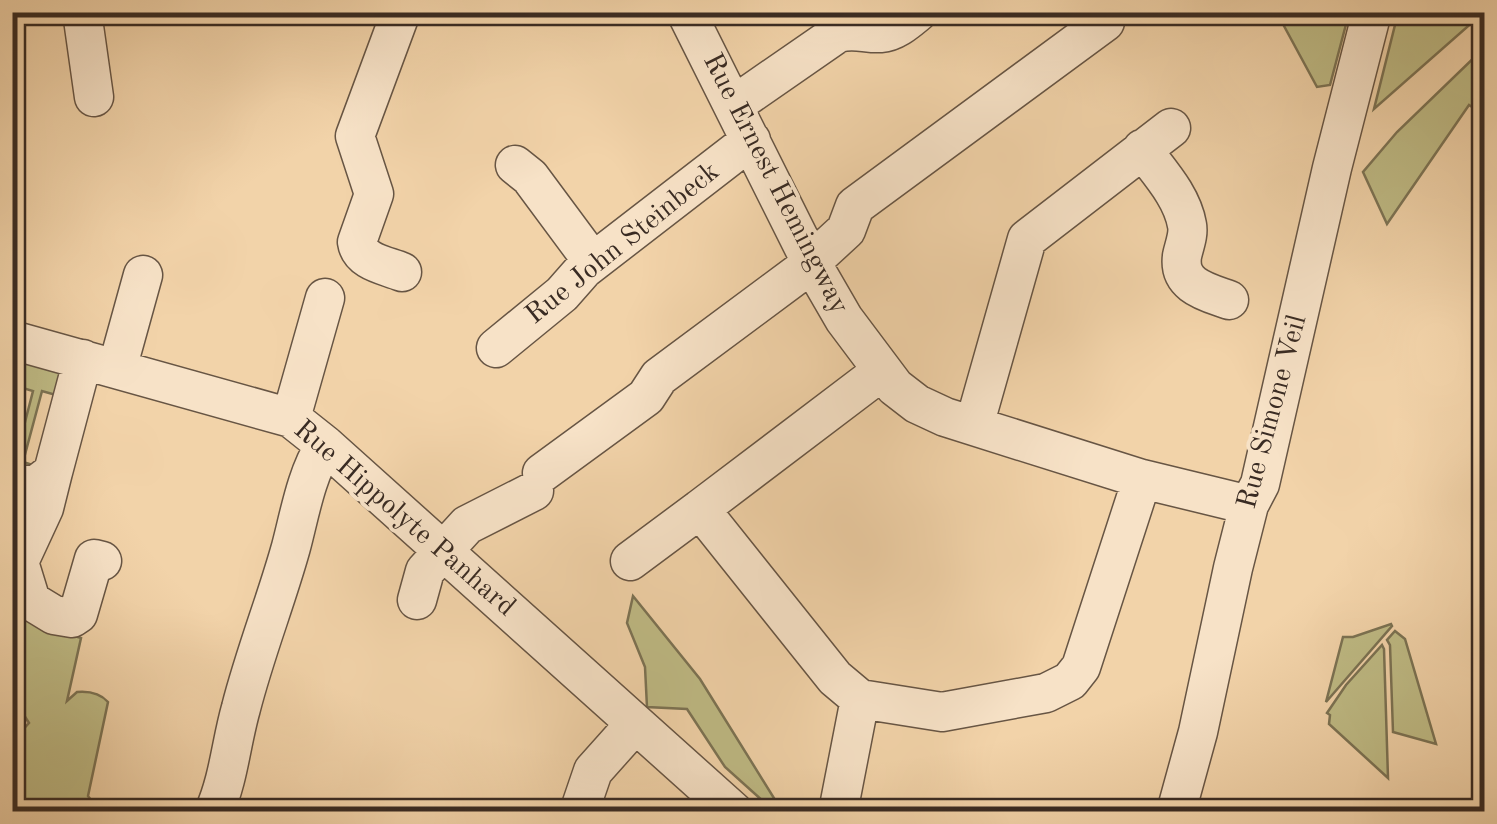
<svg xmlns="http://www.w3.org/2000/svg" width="1497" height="824" font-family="'Old Standard TT',serif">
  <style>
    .green { fill: #bfbb85; stroke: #7c7354; stroke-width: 2.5 }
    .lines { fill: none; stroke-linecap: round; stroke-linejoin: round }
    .minor-casing { stroke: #675544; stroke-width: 41 }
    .minor { stroke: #f7e2c7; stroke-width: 38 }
    .labels { text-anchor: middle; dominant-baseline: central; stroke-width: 8; stroke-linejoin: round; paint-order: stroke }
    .street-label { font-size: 28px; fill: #392b23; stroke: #f7e2c7 }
  </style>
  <rect width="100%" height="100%" fill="#f2d3a9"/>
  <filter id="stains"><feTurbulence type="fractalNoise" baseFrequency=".002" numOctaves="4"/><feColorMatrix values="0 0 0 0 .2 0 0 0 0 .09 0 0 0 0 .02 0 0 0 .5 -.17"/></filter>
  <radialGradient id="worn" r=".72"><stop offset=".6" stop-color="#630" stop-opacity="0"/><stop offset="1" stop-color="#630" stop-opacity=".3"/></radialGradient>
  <path class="green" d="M 1277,13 L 1349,13 L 1330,85 L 1317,87 Z
    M 1398,13 L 1483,13 L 1374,109 Z
    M 1484,48 L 1484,71 L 1480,78 L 1484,82 L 1484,106 L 1480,112 L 1469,105 L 1387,224 L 1363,172 L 1397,132 Z
    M 12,358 L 61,370 L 63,397 L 42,391 L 23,462 L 39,467 L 13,478 L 13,457 L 16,457 L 33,391 L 13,385 Z
    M 633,596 L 700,679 L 782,811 L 774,811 L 725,767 L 687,709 L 647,707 L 645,667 L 627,623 Z
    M 13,616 L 81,638 L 67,701 L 77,692 C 89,691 100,693 108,702 L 88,796 L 99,811 L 13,811 L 13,741 L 29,723 L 13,698 L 12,694 L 18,700 L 20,689 L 13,675 Z
    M 1391,624 L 1392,626 L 1326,702 L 1343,637 L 1353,637 Z
    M 1395,631 L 1405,639 L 1436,744 L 1393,732 L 1390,645 L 1387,640 Z
    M 1382,645 L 1384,649 L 1388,778 L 1329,724 L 1330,715 L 1327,713 L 1346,685 Z"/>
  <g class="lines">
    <g class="minor-casing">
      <path id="minor" d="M 82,12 L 94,97
        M 401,12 L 355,136 L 374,194 L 357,242 C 360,262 385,265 402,272
        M 686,12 L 811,262 L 844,319 L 895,387 L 917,404 L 945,417 L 1142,479 L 1249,505
        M 734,105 L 838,33 C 854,28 866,34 881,33 C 895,32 907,21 918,12
        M 1142,149 C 1159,172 1182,196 1187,225 C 1189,235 1184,246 1182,256 C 1178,286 1207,292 1229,300
        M 515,165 L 530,177 L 593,262
        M 821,253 L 846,230 L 855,206 L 1105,22
        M 12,340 L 291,418 L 325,445 L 734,812
        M 496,348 L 562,294 L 584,269 L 751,140
        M 117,369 L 143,275
        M 882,371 L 700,509 L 835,678 L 860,699 L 942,712 L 1046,693 L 1070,681 L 1081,667 L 1142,479
        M 291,418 L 325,298
        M 974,426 L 1027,239 L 1171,128
        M 53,472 L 44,508 L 19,562 L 31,601 L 54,615 L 72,618 L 78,614 L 94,559 L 102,561
        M 542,473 L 646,397 L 659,377 L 799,273
        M 12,485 L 36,485 L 53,472 L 83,359
        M 630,561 L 700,509
        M 417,600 L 425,571 L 467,525 L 534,491
        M 214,812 C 229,778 231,743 241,708 C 255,653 276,601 291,547 C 300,513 306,475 325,445
        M 579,812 L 593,771 L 635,724
        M 838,812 L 860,699
        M 1176,812 L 1198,732 L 1233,568 L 1249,505 L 1260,484 L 1332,168 L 1372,12"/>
    </g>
    <use href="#minor" class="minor"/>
  </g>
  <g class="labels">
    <g class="street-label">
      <text transform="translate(775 184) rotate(63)">Rue Ernest Hemingway</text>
      <text transform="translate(623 244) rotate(-39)">Rue John Steinbeck</text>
      <text transform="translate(1273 412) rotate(-75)">Rue Simone Veil</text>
      <text transform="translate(404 519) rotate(41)">Rue Hippolyte Panhard</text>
    </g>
  </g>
  <rect width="1497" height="824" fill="none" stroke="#f2d3a9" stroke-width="50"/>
  <rect x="15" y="15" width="1467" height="794" fill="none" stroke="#392b23" stroke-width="5"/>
  <rect x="25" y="25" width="1447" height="774" fill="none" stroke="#392b23" stroke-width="2.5"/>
  <rect width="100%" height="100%" filter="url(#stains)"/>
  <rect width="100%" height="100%" fill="url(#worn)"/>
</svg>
